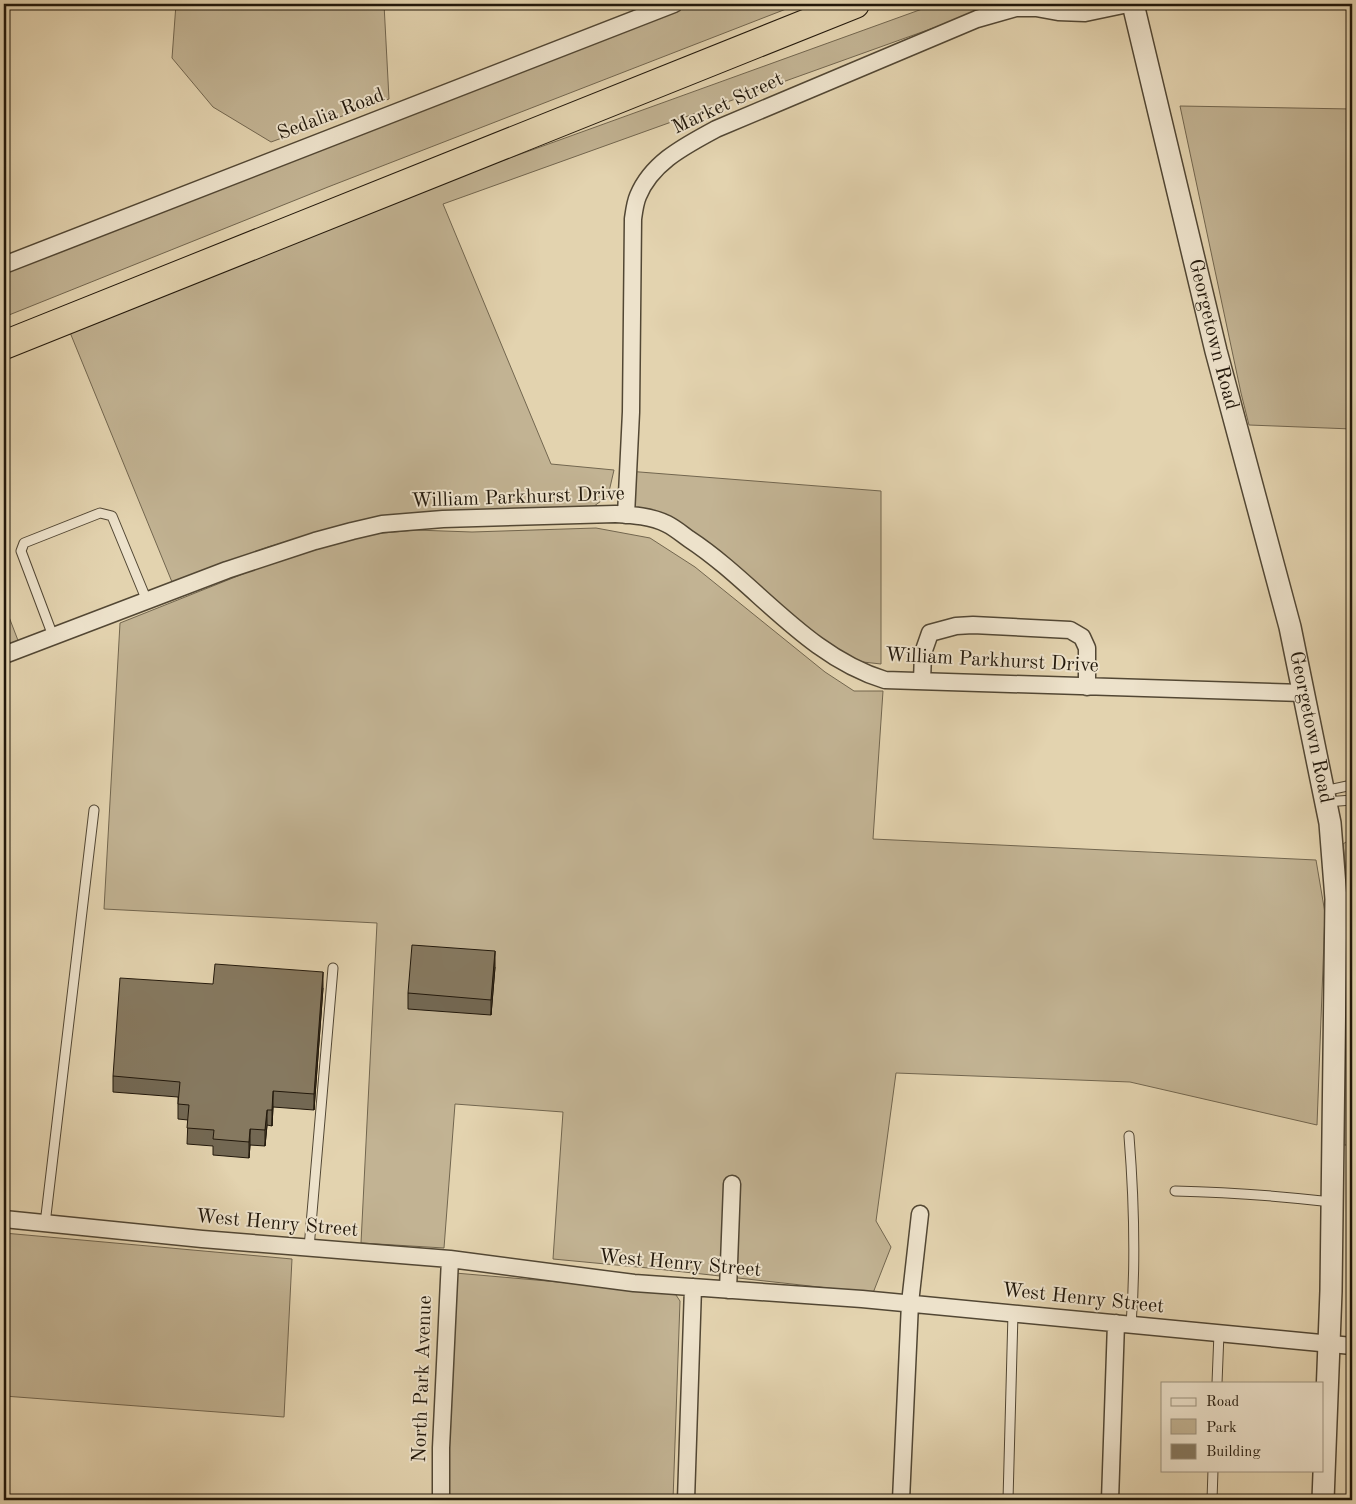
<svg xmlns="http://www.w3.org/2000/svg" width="1356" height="1504" font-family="'Old Standard TT',serif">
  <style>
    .green { fill: #c2b393; stroke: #72664f }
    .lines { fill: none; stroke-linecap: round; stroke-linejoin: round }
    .service-casing { stroke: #524734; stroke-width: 11 }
    .minor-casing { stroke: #524734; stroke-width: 19 }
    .tertiary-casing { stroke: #524734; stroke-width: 24 }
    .trunk-casing { stroke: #22180b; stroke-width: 30 }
    .service { stroke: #ede2cb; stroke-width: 9 }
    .minor { stroke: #ede2cb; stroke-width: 16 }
    .tertiary { stroke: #ede2cb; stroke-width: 21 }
    .trunk { stroke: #e3d3af; stroke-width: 28 }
    .wall { fill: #736853; stroke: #22180b }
    .shaded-wall { fill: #5e5543; stroke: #22180b }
    .building { fill: #867960; stroke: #22180b }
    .labels { text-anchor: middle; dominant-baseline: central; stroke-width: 4; stroke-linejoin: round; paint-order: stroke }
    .street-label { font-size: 20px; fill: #22180b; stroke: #ede2cb }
  </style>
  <rect width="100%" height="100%" fill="#e3d3af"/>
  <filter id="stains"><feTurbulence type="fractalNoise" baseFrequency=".004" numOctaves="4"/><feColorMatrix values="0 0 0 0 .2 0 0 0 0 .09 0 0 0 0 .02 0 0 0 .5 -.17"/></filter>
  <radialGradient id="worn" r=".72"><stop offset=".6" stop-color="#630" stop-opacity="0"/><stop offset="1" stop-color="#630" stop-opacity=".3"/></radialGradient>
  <path class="green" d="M 176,4 L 384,4 L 389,99 L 271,142 L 213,107 L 172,58 Z
    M 690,4 L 799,4 L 328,187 L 4,317 L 4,274 Z
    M 936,4 L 1000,4 L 443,204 L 551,464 L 614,470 L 608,496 L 590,509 L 506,509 L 412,514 L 358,521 L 268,547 L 172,582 L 69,330 L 435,185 Z
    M 1180,106 L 1352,109 L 1352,429 L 1249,425 L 1241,393 Z
    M 627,471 L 881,491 L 881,664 L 854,661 L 822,646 L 724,558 L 637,514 L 628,496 Z
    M 596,528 L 650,538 L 695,567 L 825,672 L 854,691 L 883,691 L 873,839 L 1316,860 L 1325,913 L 1317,1125 L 1130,1082 L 896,1073 L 876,1221 L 891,1247 L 873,1293 L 648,1268 L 553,1259 L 563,1112 L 455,1104 L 444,1248 L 361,1243 L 377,923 L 104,909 L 120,623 L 283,558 L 353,536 L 415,530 L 472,532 Z
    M 4,604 L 19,643 L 4,649 Z
    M 1352,838 L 1352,1145 L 1344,1145 L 1344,1017 L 1348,889 L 1343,844 Z
    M 4,1233 L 292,1259 L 284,1417 L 4,1396 Z
    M 455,1273 L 674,1292 L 680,1301 L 673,1500 L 439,1500 Z"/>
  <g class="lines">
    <g class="service-casing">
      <path id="service" d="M 53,636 L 21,551 L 24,543 L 100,513 L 112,516 L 147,601
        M 1324,791 L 1352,785
        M 1326,802 L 1352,800
        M 1129,1136 C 1134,1199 1136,1262 1131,1325
        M 1175,1191 C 1227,1192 1279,1196 1332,1202
        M 45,1224 L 94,810
        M 309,1248 L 333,968
        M 1217,1383 L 1219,1333
        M 1008,1500 L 1013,1313
        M 1212,1500 L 1213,1470"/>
    </g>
    <g class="minor-casing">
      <path id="minor" d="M 4,265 L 674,4
        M 626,515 L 631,412 L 633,219 C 634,212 635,203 638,196 C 652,162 685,146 716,129 L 977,19 L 1016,8 L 1036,8 L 1058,12 L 1085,13 L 1128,4
        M 4,655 L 227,570 L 315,541 L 352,531 L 382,524 L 443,519 L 615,514 C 632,515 651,516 667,524 C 675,528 682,534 689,539 C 756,583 806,656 885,680 L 1303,693
        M 922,681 L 923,653 L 930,633 L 956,626 L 973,625 L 1070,630 L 1082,637 L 1087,648 L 1087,687
        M 4,1219 L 202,1239 L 450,1259 L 634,1283 L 862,1299 L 1352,1346
        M 728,1290 L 732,1184
        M 441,1500 L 441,1448 L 450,1259
        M 686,1500 L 693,1287
        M 901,1500 L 910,1303 L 920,1214
        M 1110,1500 L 1116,1323"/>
    </g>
    <g class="tertiary-casing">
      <g id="tertiary">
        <path id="s1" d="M 1133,4 L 1216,351 L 1290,627 L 1330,823 L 1336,899 L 1331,1291 L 1323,1500"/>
      </g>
    </g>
    <g class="trunk-casing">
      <path id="trunk" d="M 4,345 L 855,4"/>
    </g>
    <use href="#service" class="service"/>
    <use href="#minor" class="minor"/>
    <use href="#tertiary" class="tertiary"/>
    <use href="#trunk" class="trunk"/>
  </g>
  <path class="wall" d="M 495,967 L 491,1015 L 408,1009 L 408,993 Z
    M 213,984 L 323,988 L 314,1110 L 273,1107 L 272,1126 L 267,1125 L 265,1146 L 250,1145 L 249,1158 L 213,1155 L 213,1146 L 187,1144 L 188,1120 L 178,1119 L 178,1097 L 113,1092 L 113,1076 Z"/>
  <path class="shaded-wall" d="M 495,951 L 495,967 L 491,1015 L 491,1000 Z
    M 323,972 L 323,988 L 314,1110 L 314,1094 Z
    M 273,1091 L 273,1107 L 272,1126 L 272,1110 Z
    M 267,1110 L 267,1125 L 265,1146 L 265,1130 Z
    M 250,1129 L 250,1145 L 249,1158 L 249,1142 Z"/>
  <path class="building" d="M 412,945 L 495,951 L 491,1000 L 408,993 Z
    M 215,964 L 323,972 L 314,1094 L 273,1091 L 272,1110 L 267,1110 L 265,1130 L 250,1129 L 249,1142 L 213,1139 L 214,1130 L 187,1128 L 189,1105 L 178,1104 L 180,1082 L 113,1076 L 120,978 L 213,984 Z"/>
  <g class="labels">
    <g class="street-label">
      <text transform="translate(728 104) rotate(-25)">Market Street</text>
      <text transform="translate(331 115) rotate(-21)">Sedalia Road</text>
      <text stroke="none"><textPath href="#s1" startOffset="340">Georgetown Road</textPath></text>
      <text transform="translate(518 498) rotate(-2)">William Parkhurst Drive</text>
      <text transform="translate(992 661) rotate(3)">William Parkhurst Drive</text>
      <text stroke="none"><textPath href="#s1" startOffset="745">Georgetown Road</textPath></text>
      <text transform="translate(277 1224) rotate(5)">West Henry Street</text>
      <text transform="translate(680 1264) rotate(5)">West Henry Street</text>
      <text transform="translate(1083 1299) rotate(6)">West Henry Street</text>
      <text transform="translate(423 1379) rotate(-88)">North Park Avenue</text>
    </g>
  </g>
  <rect width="1356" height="1504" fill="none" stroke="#e3d3af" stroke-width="20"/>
  <rect x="5" y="5" width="1346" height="1494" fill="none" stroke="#22180b" stroke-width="2.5"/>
  <rect x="10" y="10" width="1336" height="1484" fill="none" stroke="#22180b"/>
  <rect x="1161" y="1382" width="162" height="90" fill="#ede2cb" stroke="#9c917e"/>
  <rect x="1171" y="1398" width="25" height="8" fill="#ede2cb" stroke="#9c917e"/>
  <text x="1206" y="1406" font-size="15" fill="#22180b">Road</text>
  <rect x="1171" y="1419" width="25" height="15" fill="#c2b393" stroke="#9c917e"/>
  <text x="1206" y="1432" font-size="15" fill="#22180b">Park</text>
  <rect x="1171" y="1444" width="25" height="15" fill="#867960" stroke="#9c917e"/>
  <text x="1206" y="1456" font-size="15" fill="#22180b">Building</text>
  <rect width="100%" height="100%" filter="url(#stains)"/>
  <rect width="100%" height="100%" fill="url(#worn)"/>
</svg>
